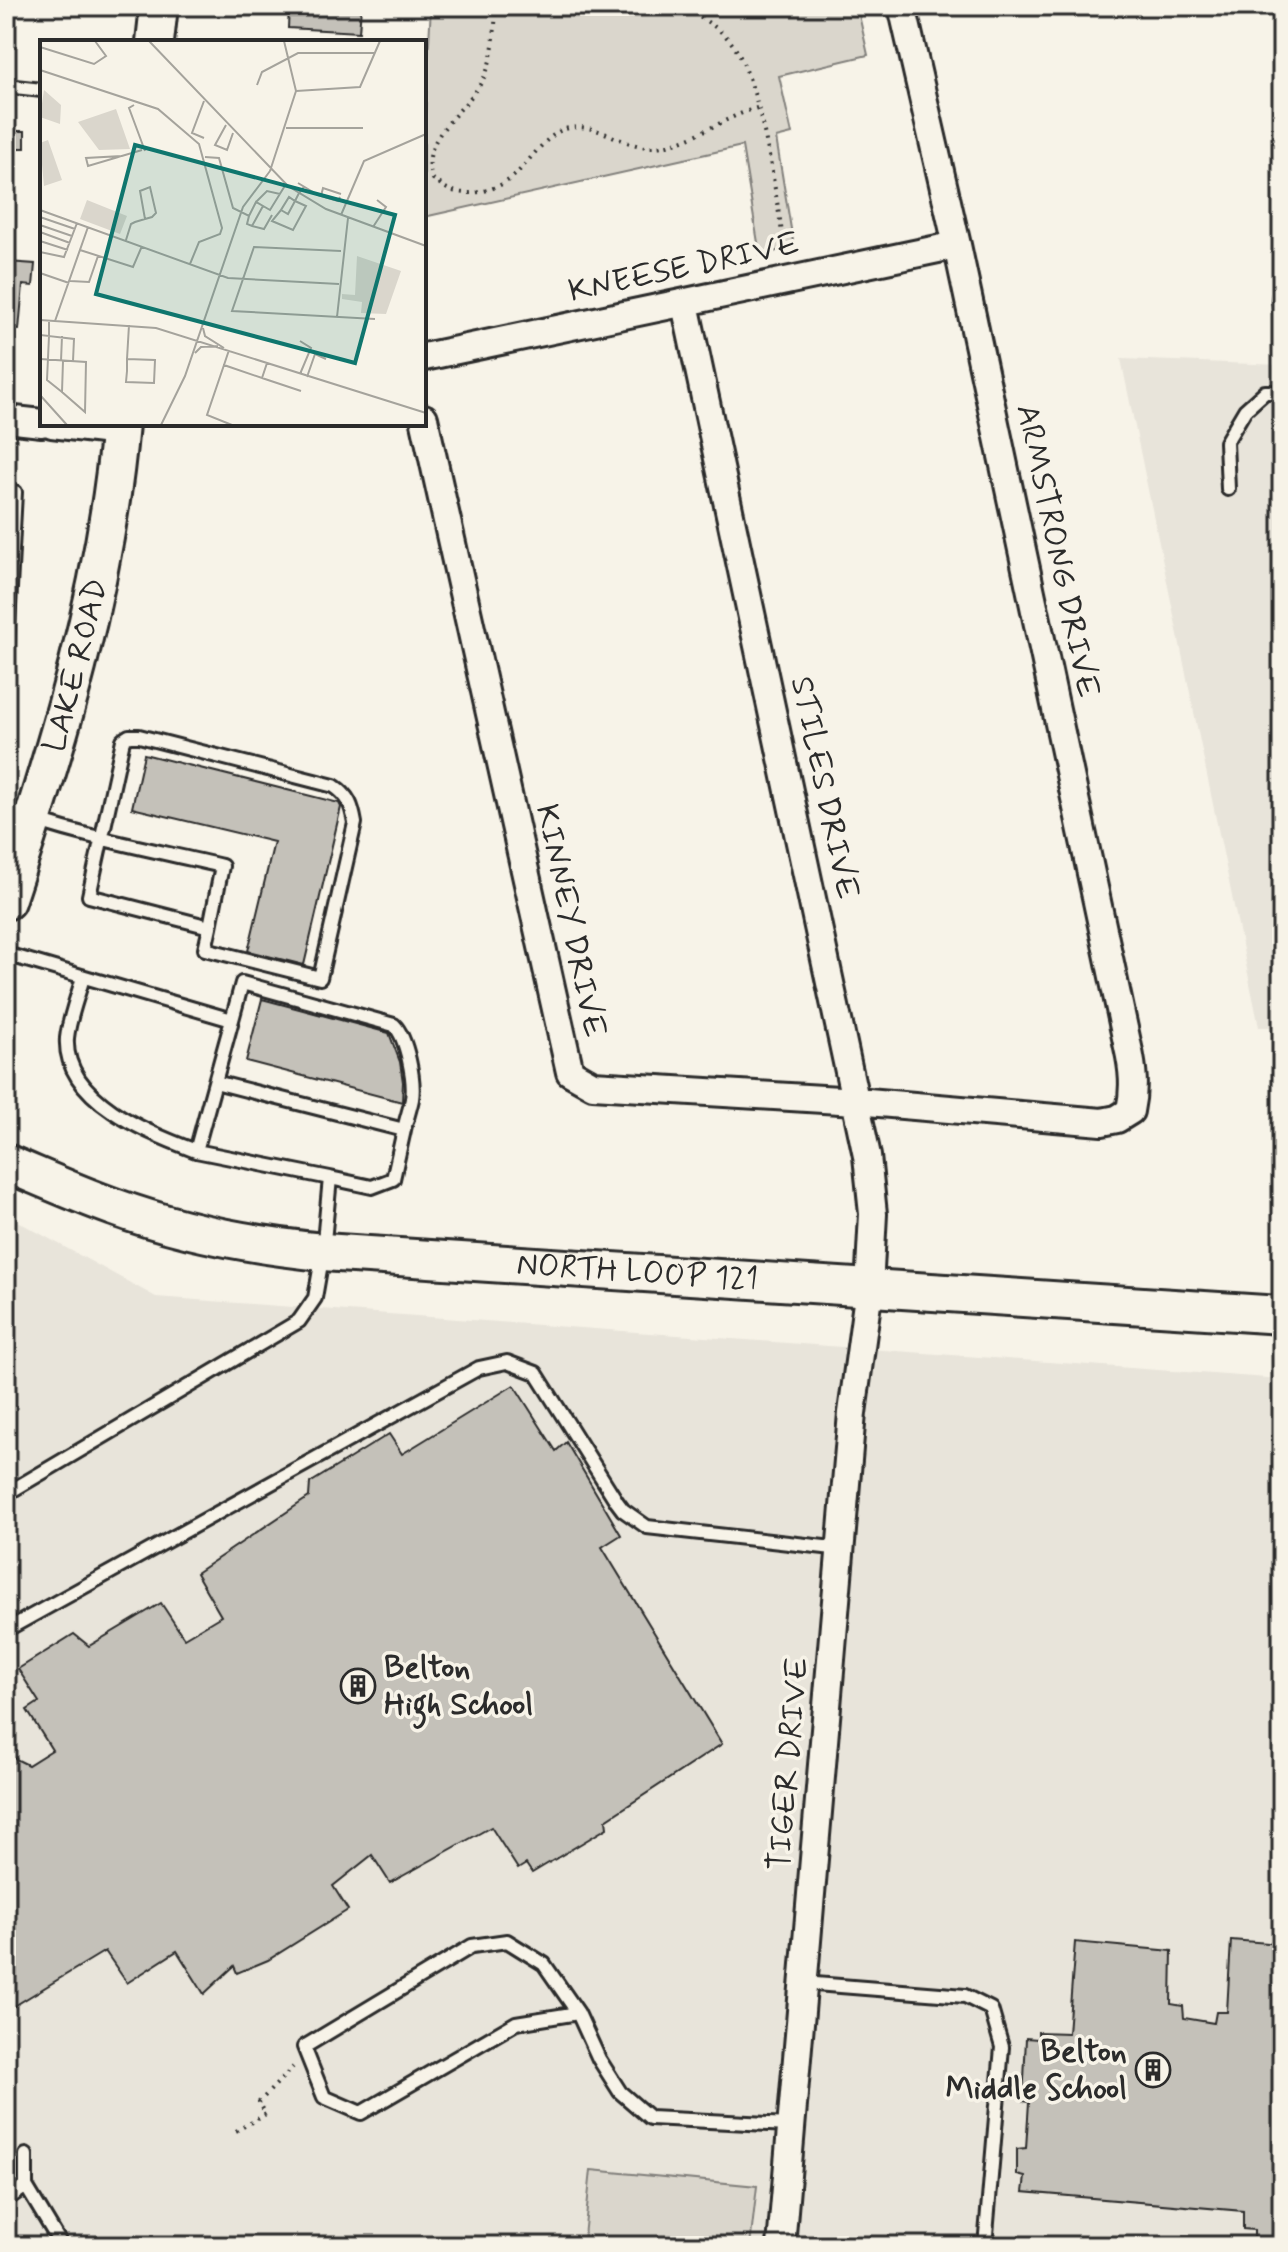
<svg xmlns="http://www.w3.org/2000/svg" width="1288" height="2252" font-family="Mynerve,sans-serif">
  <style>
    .built { fill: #e8e4da }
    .green { fill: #dad6cc; stroke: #82807c; stroke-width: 2 }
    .building { fill: #c4c1b9; stroke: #2b2b2b; stroke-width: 2 }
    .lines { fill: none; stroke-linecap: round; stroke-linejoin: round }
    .service-casing { stroke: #2b2b2b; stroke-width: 18 }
    .minor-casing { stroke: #2b2b2b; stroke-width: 32 }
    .secondary-casing { stroke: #2b2b2b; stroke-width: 42 }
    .path { stroke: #2b2b2b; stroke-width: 4; stroke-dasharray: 2 6; stroke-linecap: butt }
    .service { stroke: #f7f3e8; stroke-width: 12 }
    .minor { stroke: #f7f3e8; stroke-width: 26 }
    .secondary { stroke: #f7f3e8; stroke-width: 36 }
    .labels { text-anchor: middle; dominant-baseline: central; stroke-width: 7; stroke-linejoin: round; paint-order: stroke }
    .street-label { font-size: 32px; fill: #2b2b2b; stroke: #f7f3e8 }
    .poi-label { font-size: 32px; font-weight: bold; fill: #2b2b2b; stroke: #f7f3e8; text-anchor: start }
    .inset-road { fill: none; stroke: #a5a39c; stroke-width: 2 }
    .view { fill: #0f766e; fill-opacity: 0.15; stroke: #0f766e; stroke-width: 4 }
    .inset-edge { fill: none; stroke: #2b2b2b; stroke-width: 4 }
  </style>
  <rect width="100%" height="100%" fill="#f7f3e8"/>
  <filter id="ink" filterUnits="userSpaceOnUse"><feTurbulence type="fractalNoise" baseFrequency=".0125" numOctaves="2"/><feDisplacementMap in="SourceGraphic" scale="16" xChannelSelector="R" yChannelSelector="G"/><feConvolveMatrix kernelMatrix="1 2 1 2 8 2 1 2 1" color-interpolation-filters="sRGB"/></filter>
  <g filter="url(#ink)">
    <path class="built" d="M 1121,359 L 1282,365 L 1282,1027 L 1259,1027 Z
      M 6,1215 L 156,1297 L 1282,1379 L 1282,2246 L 6,2246 Z"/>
    <path class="green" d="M 431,6 L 857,6 L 868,55 L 779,76 L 792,134 L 776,138 L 794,247 L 760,255 L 742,146 L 424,217 L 424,134 Z
      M 591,2170 L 757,2186 L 750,2246 L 583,2246 Z"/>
    <path class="building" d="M 289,6 L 361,6 L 359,32 L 288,28 Z
      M 6,131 L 25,131 L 25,148 L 6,148 Z
      M 8,262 L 35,264 L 33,286 L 23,285 L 19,330 L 6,329 Z
      M 144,754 L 339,803 L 341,807 L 304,965 L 248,951 L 274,842 L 132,808 Z
      M 262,999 L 389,1033 L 400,1062 L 403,1082 L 402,1102 L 246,1061 Z
      M 514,1385 L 556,1451 L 566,1442 L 621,1535 L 602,1547 L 722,1744 L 606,1820 L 607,1828 L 532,1873 L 526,1864 L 518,1869 L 491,1827 L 390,1883 L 372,1855 L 333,1886 L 348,1910 L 268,1960 L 237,1973 L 234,1966 L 204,1994 L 177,1951 L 127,1983 L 105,1951 L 6,2011 L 6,1754 L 28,1765 L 52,1750 L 27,1710 L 39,1702 L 18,1669 L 74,1634 L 89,1646 L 161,1603 L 184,1638 L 221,1616 L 196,1573 L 309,1497 L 310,1483 L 389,1434 L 402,1454 Z
      M 1231,1940 L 1282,1944 L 1282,2246 L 1254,2243 L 1254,2230 L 1243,2229 L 1243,2211 L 1023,2192 L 1025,2177 L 1017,2175 L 1017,2149 L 1026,2148 L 1029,2102 L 1023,2101 L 1026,2038 L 1038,2039 L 1038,2032 L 1068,2033 L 1075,1942 L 1172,1951 L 1171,2004 L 1183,2006 L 1184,2018 L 1214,2023 L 1216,2012 L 1227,2012 Z"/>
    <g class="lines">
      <g class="service-casing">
        <path id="service" d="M 6,86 L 42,90
          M 1282,279 L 1279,300 L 1282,315
          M 1228,489 L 1226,442 L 1245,410 L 1265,392 L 1282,392
          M 6,490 L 15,492 L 6,665
          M 6,810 C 75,836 150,849 222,866 L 210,927 L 89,896 L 123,740 L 129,736 L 139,736 L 334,786 C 349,796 352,806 355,823 L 320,978 L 205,949 L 210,927
          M 6,954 L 232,1020 L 196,1151 L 330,1178 L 323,1252 L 315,1298 L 299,1321 L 6,1494
          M 83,977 C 78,996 69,1018 67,1038 C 63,1100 150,1134 196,1151
          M 232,1020 L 242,983 L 394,1025 C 407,1038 415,1081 412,1099 C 410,1109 406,1120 404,1130
          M 215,1082 L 404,1130 L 393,1179 L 372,1187 L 330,1178
          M 6,1630 L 479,1368 L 507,1362 L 536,1373 L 617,1502 L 623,1510 L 647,1527 L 842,1549
          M 803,1983 L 965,1996 L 991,2009 L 1002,2047 L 985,2246
          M 578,2013 L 516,2023 L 361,2113 L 324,2097 L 304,2047 L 472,1946 L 507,1941 L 544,1964 L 578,2013 L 599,2059 L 620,2092 L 650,2118 L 790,2125
          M 26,2186 L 62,2246
          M 6,2200 L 26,2186 L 26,2155"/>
      </g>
      <g class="minor-casing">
        <path id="minor" d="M 685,304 L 867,1156 L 873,1214 L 869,1288 L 852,1413 L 781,2246
          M 424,357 L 957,245
          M 424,418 L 570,1072 L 593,1085 L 856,1101 L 1102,1122 L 1117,1119 L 1130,1111 C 1135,1088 1133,1069 1128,1047 L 957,245 L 902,6
          M 6,419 L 42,423
          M 52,424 L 119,432"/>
      </g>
      <g class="secondary-casing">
        <g id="secondary">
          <path d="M 155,42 L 159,6"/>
          <path id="s1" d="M 6,901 C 58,745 106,588 120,424"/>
          <path id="s2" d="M 6,1163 C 42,1178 77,1194 114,1207 C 182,1232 252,1245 323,1252 L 1282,1315"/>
        </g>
      </g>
      <path class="path" d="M 496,6 C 495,28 494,53 486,73 C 473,108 415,137 433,179 C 438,182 443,187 448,189 C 469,199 501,189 516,174 C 530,160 543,140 560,131 C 591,117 618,145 648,147 C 682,149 723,117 757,108
        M 679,6 C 697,16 717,25 730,41 C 762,79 777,206 786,257
        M 236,2131 L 266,2114 L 259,2102 L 293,2067"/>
      <use href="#service" class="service"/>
      <use href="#minor" class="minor"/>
      <use href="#secondary" class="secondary"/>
    </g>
  </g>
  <defs>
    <g id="building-ring" transform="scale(1.8)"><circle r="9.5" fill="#f7f3e8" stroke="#2b2b2b" stroke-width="1.5"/><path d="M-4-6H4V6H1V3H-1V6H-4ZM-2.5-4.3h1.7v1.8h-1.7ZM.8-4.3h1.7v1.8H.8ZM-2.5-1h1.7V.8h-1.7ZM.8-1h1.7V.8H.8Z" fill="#2b2b2b"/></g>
  </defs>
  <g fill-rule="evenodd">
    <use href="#building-ring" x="358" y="1686"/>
    <use href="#building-ring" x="1153" y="2070"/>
  </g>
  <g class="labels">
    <g class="street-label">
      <text transform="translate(684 268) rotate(-12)">KNEESE DRIVE</text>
      <text transform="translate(1057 551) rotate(78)">ARMSTRONG DRIVE</text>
      <text stroke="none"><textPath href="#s1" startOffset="246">LAKE ROAD</textPath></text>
      <text transform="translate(824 788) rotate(78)">STILES DRIVE</text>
      <text transform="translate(570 921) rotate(78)">KINNEY DRIVE</text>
      <text stroke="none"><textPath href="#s2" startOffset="646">NORTH LOOP 121</textPath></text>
      <text transform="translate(789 1764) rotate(-85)">TIGER DRIVE</text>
    </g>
    <g class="poi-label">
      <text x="384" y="1668">Belton<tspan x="384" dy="37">High School</tspan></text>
      <text x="1127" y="2052" text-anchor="end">Belton<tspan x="1127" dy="37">Middle School</tspan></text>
    </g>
  </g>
  <g transform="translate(40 40)">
    <rect width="386" height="386" fill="#f7f3e8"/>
    <path d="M 4,50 L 21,65 L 20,84 L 0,77 ZM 76,69 L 90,109 L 59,110 L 38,82 ZM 8,100 L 22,140 L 4,146 L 0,103 ZM 47,160 L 87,176 L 80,194 L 40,179 ZM 317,216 L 361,231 L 346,274 L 321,273 L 322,262 L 302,259 L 302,254 L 315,255 Z" fill="#dad6cc"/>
    <path class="inset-road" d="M 109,1 L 248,146 L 286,169 L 386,206M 0,7 L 54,24 L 66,16 L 55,1M 0,30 L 118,69 L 159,104 L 182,188 L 180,194 L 159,202 L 150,224M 217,45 L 222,32 L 258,13 L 335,13M 256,51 L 320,47 L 340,1M 164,61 L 152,93 L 164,98M 94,65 L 89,68 L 105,111M 186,85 L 175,105 L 187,110 L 193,93M 246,88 L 323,88M 82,116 L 46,118 L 48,126 L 102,110M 165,117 L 179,118 L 193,168 L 209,176 L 216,162 L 230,170 L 246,144M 230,131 L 256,51 L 244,1M 258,143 L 278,155 L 298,161 L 300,157M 281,156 L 283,148 L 301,154M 216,162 L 227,151 L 240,154M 0,170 L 188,238 L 299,244M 241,170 L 232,181 L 253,190 L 266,166 L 255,161 L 249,157 L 241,170 L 248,174 L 255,161 L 259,153 L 264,147M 301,175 L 324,121 L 386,94M 209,176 L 207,184 L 212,186 L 223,166M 0,177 L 35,189M 0,185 L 32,196M 212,186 L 224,189 L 232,175M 333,187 L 346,167 L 337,160M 0,192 L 30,203M 86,200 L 91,184 L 95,182 L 105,179 L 112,177 L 116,173 L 110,147 L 100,151 L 105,179M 0,201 L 28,210M 40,210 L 93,227 L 102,206M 301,211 L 214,207 L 192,271 L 335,279M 0,212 L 24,217 L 37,183M 0,233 L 29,243M 30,241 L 49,242 L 58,216M 297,277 L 308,178M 0,280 L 116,288 L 386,373M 15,281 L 48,187M 163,288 L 165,296 L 184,308M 0,295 L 9,296 L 9,281M 189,310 L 184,325 L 222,338 L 227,323M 155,313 L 161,307 L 178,306M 0,319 L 46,322 L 45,372 L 22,352 L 23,321M 87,319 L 115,320 L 114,343 L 86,342 L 87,331 L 87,319 L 89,285M 21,321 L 22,296M 184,325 L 167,375 L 192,385M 260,334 L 271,308 L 260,301M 267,337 L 275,314 L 286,319M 222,338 L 261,351M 22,352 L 7,340 L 9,296 L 34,299 L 33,321M 0,355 L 27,385M 121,385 L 145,336 L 203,167 L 230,131"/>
    <path class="view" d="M 95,105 L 355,175 L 315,323 L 56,254 Z"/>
    <rect width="386" height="386" class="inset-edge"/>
  </g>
  <rect width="1288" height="2252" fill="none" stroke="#f7f3e8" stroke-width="32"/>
  <rect x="16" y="16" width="1256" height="2220" fill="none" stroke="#2b2b2b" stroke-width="3" filter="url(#ink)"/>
</svg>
